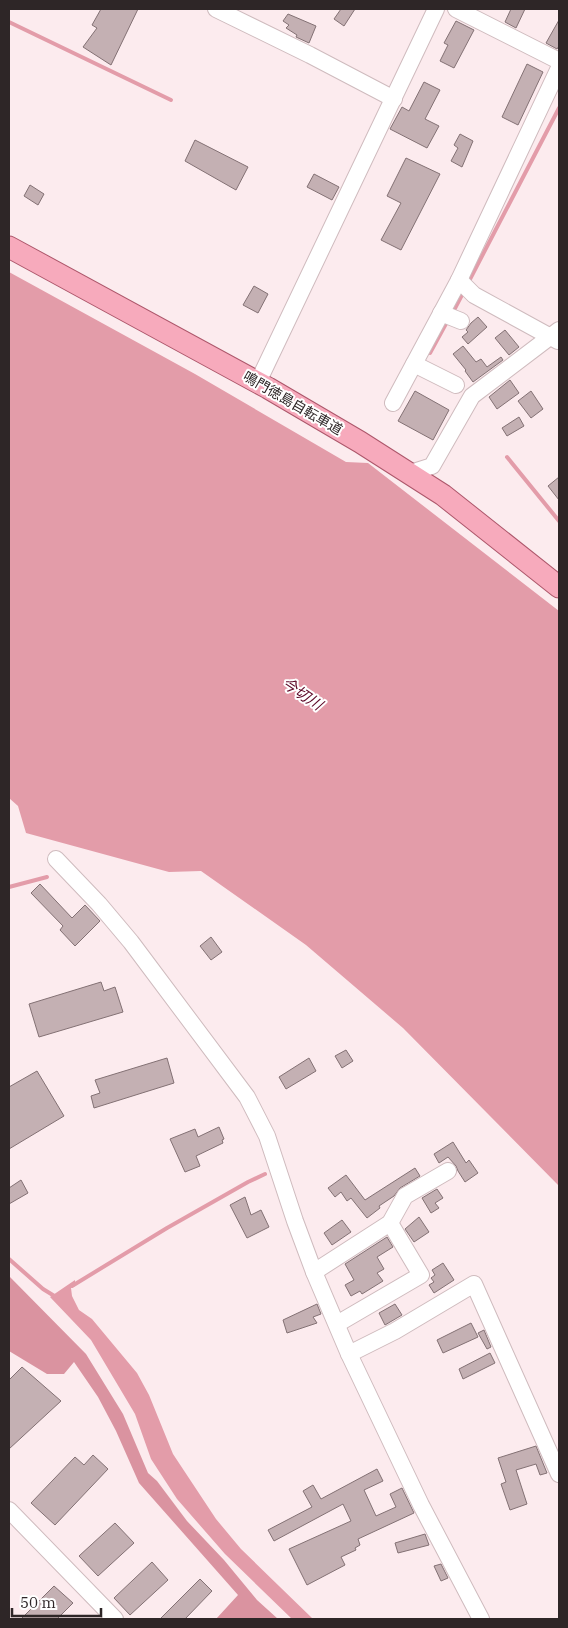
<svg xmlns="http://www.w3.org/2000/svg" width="568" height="1628" viewBox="0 0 568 1628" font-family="'IBM Plex Serif','Noto Sans JP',serif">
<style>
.forest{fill:#da93a0}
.water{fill:#e39ca9}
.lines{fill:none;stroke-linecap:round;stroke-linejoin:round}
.stream{stroke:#e39ca9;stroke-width:4}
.building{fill:#c4b0b3;stroke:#837174}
.minor-casing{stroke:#cfbbbe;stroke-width:18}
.major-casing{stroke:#ad576b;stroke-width:23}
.minor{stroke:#fff;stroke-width:16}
.major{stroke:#f7aabc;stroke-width:21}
.labels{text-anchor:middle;stroke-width:4;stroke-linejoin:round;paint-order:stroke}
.street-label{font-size:14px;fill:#2e2627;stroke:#fff}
.water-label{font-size:15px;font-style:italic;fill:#5b0625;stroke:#fff}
</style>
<rect width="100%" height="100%" fill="#fcebee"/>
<!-- forest -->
<path class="forest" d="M9,1276L86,1354L123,1414L148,1473L157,1481L187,1521L224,1560L257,1600L278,1619H216L238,1595L139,1483L116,1431L98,1397L74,1362L64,1374H47L9,1351Z"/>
<!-- water -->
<g class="water">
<path d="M9,272L195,374L346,462L368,463L559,611V1186L403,1028L306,945L201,871L169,872L26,833L18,806L9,798Z"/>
<path d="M75,1280V1286L71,1288L72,1296L79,1310L92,1319L137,1373L149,1395L173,1454L216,1519L241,1549L313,1619H292L225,1554L177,1499L151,1459L135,1414L91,1340L50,1297Z"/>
</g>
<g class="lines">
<!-- stream -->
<g class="stream">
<path d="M9,22L171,100"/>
<path d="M468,283L559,108"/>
<path d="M452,314L464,291"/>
<path d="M430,353L448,320"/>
<path d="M507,457L559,521"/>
<path d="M9,887L47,877"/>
<path d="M9,1259L43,1289L56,1297"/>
<path d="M72,1286L167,1228L248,1182L265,1174"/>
</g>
</g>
<!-- building -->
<g class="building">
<path d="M101,9H138L111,65L83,47L97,28L92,25Z"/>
<path d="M341,9H355L344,26L334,19Z"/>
<path d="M511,9H525L516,28L505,22Z"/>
<path d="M288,14L316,26L309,43L296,37L297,35L286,28L289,25L283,21Z"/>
<path d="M559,20V46L557,49L546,43Z"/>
<path d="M456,21L474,30L454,68L440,61L448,45L444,43Z"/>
<path d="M527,64L543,72L518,125L502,117Z"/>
<path d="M424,82L440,90L425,119L439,126L427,148L390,129L402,107L409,111Z"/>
<path d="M460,134L473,141L462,167L451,161L458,148L454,145Z"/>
<path d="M195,140L248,167L236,190L185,161Z"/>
<path d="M406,158L440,174L401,250L381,240L401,203L387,196Z"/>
<path d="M314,174L339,187L332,200L307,187Z"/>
<path d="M30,185L44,194L38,205L24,196Z"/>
<path d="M254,286L268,294L258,313L243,305Z"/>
<path d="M478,317L487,327L468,344L462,337L468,332L466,330L471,323Z"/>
<path d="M505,330L519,347L509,355L495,338Z"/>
<path d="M463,346L476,362L481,359L487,367L501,357L503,360L473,382L465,371L466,370L453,354Z"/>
<path d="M510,380L519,393L497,409L489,397Z"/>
<path d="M415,391L449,410L433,440L398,421Z"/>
<path d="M531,391L543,409L531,418L518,401Z"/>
<path d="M519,417L524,426L507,436L502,428Z"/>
<path d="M559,477V500L548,486Z"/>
<path d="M40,884L72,918L85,905L100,921L75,946L60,930L63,926L31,893Z"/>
<path d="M211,937L222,952L211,960L200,946Z"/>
<path d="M101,982L104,991L115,987L123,1012L39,1037L29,1004Z"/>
<path d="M346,1050L353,1061L342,1068L335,1056Z"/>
<path d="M167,1058L174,1083L94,1108L91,1096L100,1093L95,1080Z"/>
<path d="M309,1058L316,1071L286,1089L279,1077Z"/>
<path d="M37,1071L64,1116L9,1149V1087Z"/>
<path d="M219,1127L224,1139L222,1140L223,1143L196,1156L200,1166L185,1172L170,1139L195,1129L198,1137Z"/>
<path d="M453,1142L466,1163L469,1160L478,1173L465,1182L458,1171L456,1166L448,1157L439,1163L434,1154Z"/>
<path d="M415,1168L420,1176L400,1188L394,1196L379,1206L380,1208L367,1218L351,1198L347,1201L341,1192L335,1197L328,1188L346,1175L365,1200Z"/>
<path d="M21,1180L28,1193L9,1204V1188Z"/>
<path d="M437,1189L443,1198L435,1203L439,1208L431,1213L422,1198Z"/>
<path d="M245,1197L251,1215L261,1210L269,1227L247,1238L230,1205Z"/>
<path d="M419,1217L429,1232L414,1242L405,1229Z"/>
<path d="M342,1220L351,1232L332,1245L324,1233Z"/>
<path d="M387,1237L393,1247L377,1257L384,1269L377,1273L383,1281L362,1294L360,1291L351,1296L345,1285L354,1280L345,1264Z"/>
<path d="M443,1263L454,1280L434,1293L429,1285L434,1282L431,1278L435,1275L432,1270Z"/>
<path d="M317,1304L321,1314L313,1317L317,1323L287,1333L283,1320Z"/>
<path d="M395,1304L402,1315L385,1325L379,1313Z"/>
<path d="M471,1323L478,1337L443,1353L437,1340Z"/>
<path d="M484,1330L491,1347L487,1349L478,1333Z"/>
<path d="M490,1353L495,1363L463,1379L459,1369Z"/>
<path d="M22,1367L61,1401L9,1449V1380Z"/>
<path d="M536,1446L547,1473L540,1475L536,1464L516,1470L527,1504L510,1510L501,1484L506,1482L498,1458Z"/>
<path d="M93,1455L108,1469L55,1525L31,1503L75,1457L84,1465Z"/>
<path d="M377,1469L383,1481L364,1490L376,1516L396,1507L390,1494L402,1488L414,1513L358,1539L360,1545L355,1548L356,1550L341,1557L345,1565L307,1585L289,1549L351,1521L343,1504L274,1541L268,1530L312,1507L303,1491L313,1485L321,1499Z"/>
<path d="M115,1523L134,1543L98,1576L79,1556Z"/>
<path d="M425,1534L429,1545L398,1553L395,1543Z"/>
<path d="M152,1562L168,1580L130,1615L114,1598Z"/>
<path d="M441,1564L448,1578L441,1581L434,1566Z"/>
<path d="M200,1579L212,1591L185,1619H160Z"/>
<path d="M54,1586L73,1603L57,1619H21Z"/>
</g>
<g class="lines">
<!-- minor casing -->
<g class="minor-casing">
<g id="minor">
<path d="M216,9L310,55L394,99"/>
<path d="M456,9L559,61"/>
<path d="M459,280L474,295L558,341"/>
<path d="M441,313L461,321"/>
<path d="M414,364L456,385"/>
<path d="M258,382L436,9"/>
<path d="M393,403L459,280L559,68"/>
<path d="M410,473L432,466L472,396L559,330"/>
<path d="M56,859L99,904L131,942L247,1097L267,1136L295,1221L314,1272L349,1354L421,1505L481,1619"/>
<path d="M314,1272L390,1223L405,1196L448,1171"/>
<path d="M337,1324L421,1275L390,1223"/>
<path d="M349,1354L395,1331L474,1284L559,1474"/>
<path d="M9,1510L115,1619"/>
</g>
</g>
<!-- major casing -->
<g class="major-casing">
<path id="major" d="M9,247L268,388L360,442L443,495L559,587"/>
</g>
<!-- minor -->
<use href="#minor" class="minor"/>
<!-- major -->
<use href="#major" class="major"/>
</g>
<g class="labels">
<!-- street labels -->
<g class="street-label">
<text transform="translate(293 403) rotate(30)" y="5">鳴門徳島自転車道</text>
</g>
<!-- water labels -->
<g class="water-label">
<text transform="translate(302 694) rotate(34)" y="5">今切川</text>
</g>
</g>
<!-- border -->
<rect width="568" height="1628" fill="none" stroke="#2e2627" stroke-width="20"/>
<!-- scale -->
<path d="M12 1608v8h89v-8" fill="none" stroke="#2e2627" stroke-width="2.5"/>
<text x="20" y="1608" font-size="15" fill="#2e2627" stroke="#ffffff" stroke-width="4" paint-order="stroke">50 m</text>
</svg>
